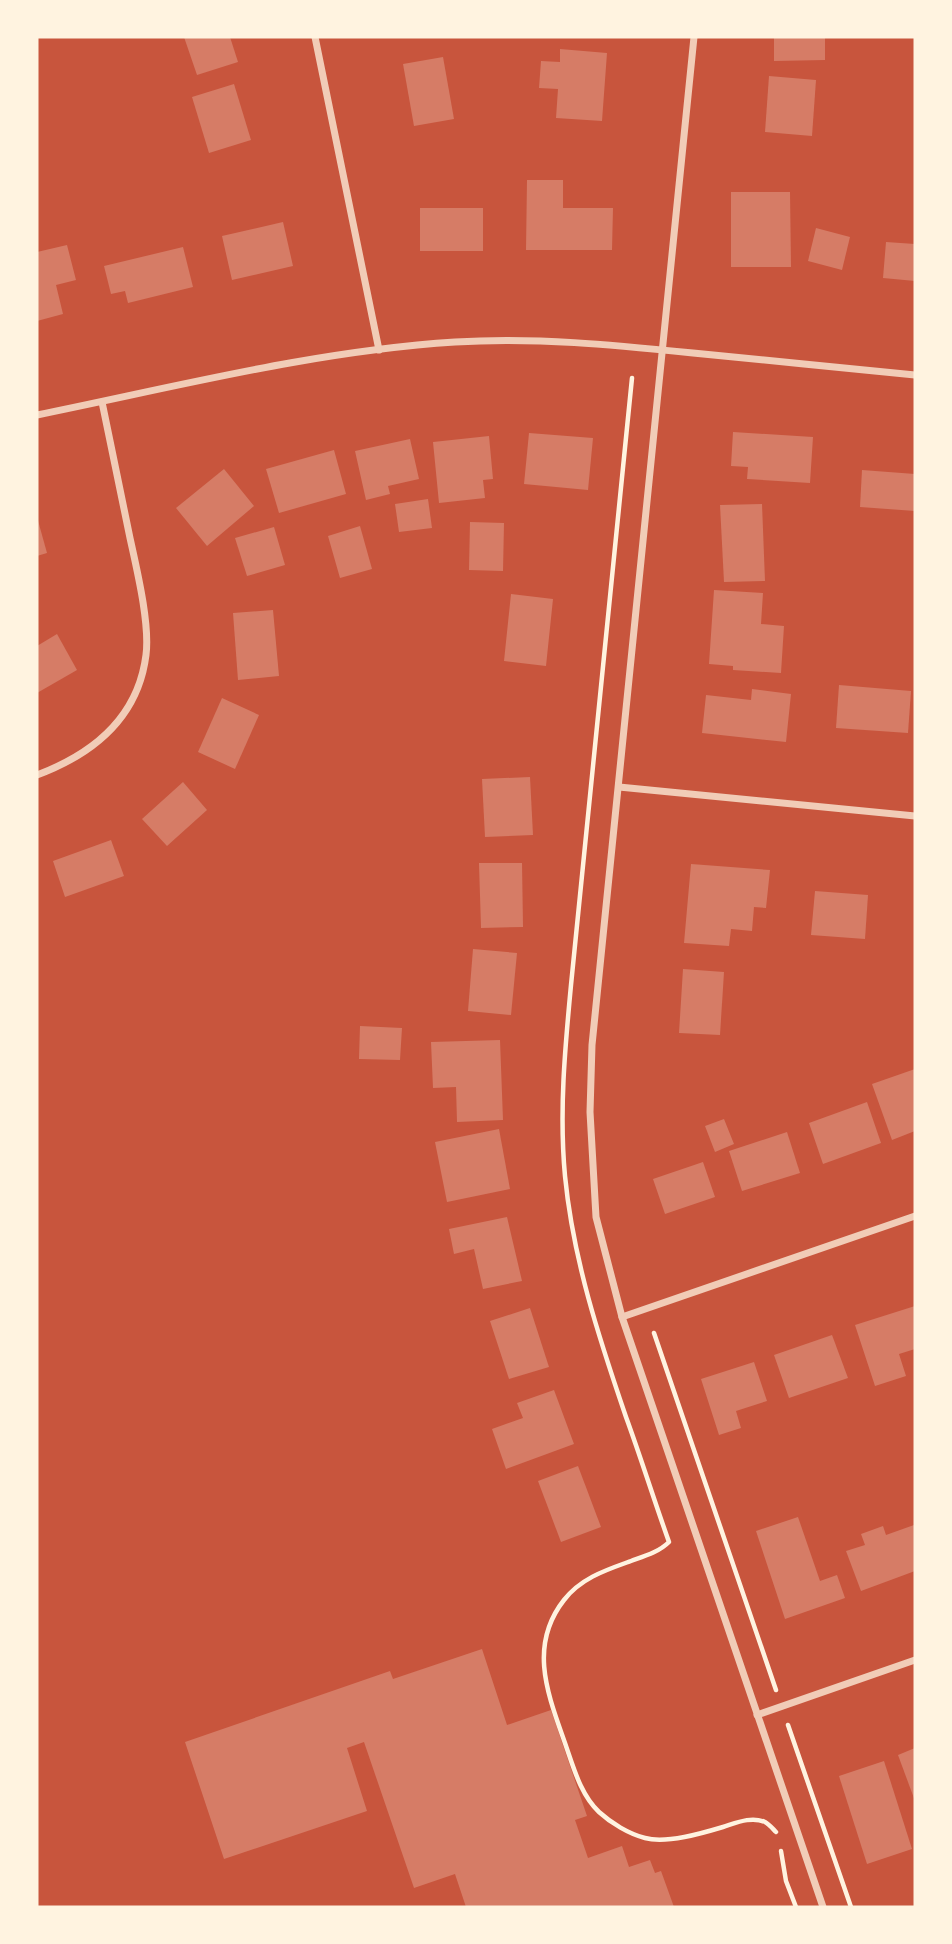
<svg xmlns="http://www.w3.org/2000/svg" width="952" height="1944" viewBox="0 0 952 1944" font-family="'Source Serif 4',serif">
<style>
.building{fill:#d67c66}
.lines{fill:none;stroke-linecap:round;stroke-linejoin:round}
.path{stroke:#fff3e0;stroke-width:4.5}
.minor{stroke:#f1ccb7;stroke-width:7}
</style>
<rect width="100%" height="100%" fill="#c8553d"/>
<!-- building -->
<g class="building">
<path d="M184,37H230L238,62L197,75Z"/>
<path d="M774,37H825V60L774,61Z"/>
<path d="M560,49L607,53L602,121L556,118L558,89L539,88L541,61L560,62Z"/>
<path d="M443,57L454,119L414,126L403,64Z"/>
<path d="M769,76L816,80L812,136L765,132Z"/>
<path d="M234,84L251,140L209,153L192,97Z"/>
<path d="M527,180H563V208H613L612,250H526Z"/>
<path d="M731,192H790L791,267H731Z"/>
<rect x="420" y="208" width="63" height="43"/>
<path d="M283,222L293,266L232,280L222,236Z"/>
<path d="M816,228L850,237L842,270L808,261Z"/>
<path d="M886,242L915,244V281L883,278Z"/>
<path d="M67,245L76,280L56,285L63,314L37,321V252Z"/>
<path d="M183,247L193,287L128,303L125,291L111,294L104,266Z"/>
<path d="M733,432L813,437L810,483L747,479L748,467L731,466Z"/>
<path d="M529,433L593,438L588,490L524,484Z"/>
<path d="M489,436L493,479L483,480L485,498L439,503L433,442Z"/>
<path d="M410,439L419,479L388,486L390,494L366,500L355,451Z"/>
<path d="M334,450L346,494L279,513L266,469Z"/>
<path d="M224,469L254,506L207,546L176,508Z"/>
<path d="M862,470L915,474V511L860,507Z"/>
<path d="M428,499L432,528L399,532L395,504Z"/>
<path d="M762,504L765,581L724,582L720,505Z"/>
<path d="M37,517L47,553L37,556Z"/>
<path d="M470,522L504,523L503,571L469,570Z"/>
<path d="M360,526L372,569L340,578L328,536Z"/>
<path d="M274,527L285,565L247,576L235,538Z"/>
<path d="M714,590L763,593L761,624L784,626L781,673L733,670V666L709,664Z"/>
<path d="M511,594L553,599L546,666L504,661Z"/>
<path d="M273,610L279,676L238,680L233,613Z"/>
<path d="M57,634L77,670L37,693V646Z"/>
<path d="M839,685L911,691L908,733L836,728Z"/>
<path d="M752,689L791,694L786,742L702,733L706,695L751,700Z"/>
<path d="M222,698L259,715L235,769L198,752Z"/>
<path d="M530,777L533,835L485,837L482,779Z"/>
<path d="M183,782L207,810L167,846L142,819Z"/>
<path d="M111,840L124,876L65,897L53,861Z"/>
<path d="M479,863H522L523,927L481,928Z"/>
<path d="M691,864L770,870L766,908L754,907L752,931L731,929L729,946L684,943Z"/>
<path d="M815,891L868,895L865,939L811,935Z"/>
<path d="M473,949L517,953L511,1015L468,1011Z"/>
<path d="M683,969L724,972L720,1035L679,1033Z"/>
<path d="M360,1026L402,1028L400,1060L359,1059Z"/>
<path d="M500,1040L503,1120L457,1122L456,1087L433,1088L431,1042Z"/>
<path d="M915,1069V1131L892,1140L872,1084Z"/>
<path d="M867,1102L881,1143L823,1164L809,1123Z"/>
<path d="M724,1119L734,1144L715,1152L705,1126Z"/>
<path d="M499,1129L510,1189L447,1202L435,1142Z"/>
<path d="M787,1132L800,1173L742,1191L729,1151Z"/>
<path d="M703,1162L715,1197L665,1214L653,1179Z"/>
<path d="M507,1217L522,1281L483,1289L474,1249L454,1254L449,1229Z"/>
<path d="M915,1306V1349L899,1354L906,1376L875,1386L855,1325Z"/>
<path d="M530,1308L549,1367L509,1379L490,1321Z"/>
<path d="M832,1335L848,1378L789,1398L774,1355Z"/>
<path d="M754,1362L767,1401L736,1411L741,1428L719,1435L701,1379Z"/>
<path d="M554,1390L574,1444L506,1469L492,1429L523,1418L517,1403Z"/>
<path d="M578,1466L601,1527L561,1542L538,1481Z"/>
<path d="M798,1517L820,1581L837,1575L845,1598L785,1619L756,1531Z"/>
<path d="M914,1525L915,1571L861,1591L846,1551L865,1545L861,1534L883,1526L886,1535Z"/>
<path d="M482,1649L507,1725L551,1710L587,1816L575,1820L588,1858L622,1846L629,1867L650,1860L655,1873L661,1871L674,1907H466L455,1874L414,1888L364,1742L347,1748L367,1811L224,1859L185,1742L390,1671L393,1679Z"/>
<path d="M915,1748V1801L898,1755Z"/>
<path d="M884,1761L912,1849L867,1864L839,1776Z"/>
</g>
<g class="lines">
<!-- path -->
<g class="path">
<path d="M632,378L571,985C565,1048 559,1112 565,1176C573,1259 599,1338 626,1417C641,1458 654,1500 669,1542C659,1552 645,1556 631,1561C606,1570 581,1578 564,1600C527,1647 549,1697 566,1746C574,1769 581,1795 599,1812C611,1823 629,1834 645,1838C666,1844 703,1833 723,1827C736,1823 751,1816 765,1822C769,1824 773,1829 776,1832"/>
<path d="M654,1333L776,1690"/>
<path d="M788,1725L851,1907"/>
<path d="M781,1851L786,1881L796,1907"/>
</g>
<!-- minor -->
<g class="minor">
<path d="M315,37L379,350"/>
<path d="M694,37L592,1045L590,1112L596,1217L622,1317L823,1907"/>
<path d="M37,415C175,387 314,351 455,342C535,337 614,345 693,353C767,360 841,368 915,375"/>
<path d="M37,775C93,754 138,718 146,655C150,624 137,570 130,538C121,493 111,447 102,402"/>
<path d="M619,787L915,816"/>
<path d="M622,1317L915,1216"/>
<path d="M757,1715L915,1660"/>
</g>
</g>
<!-- border -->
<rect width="952" height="1944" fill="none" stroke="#fff3e0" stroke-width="77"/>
</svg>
